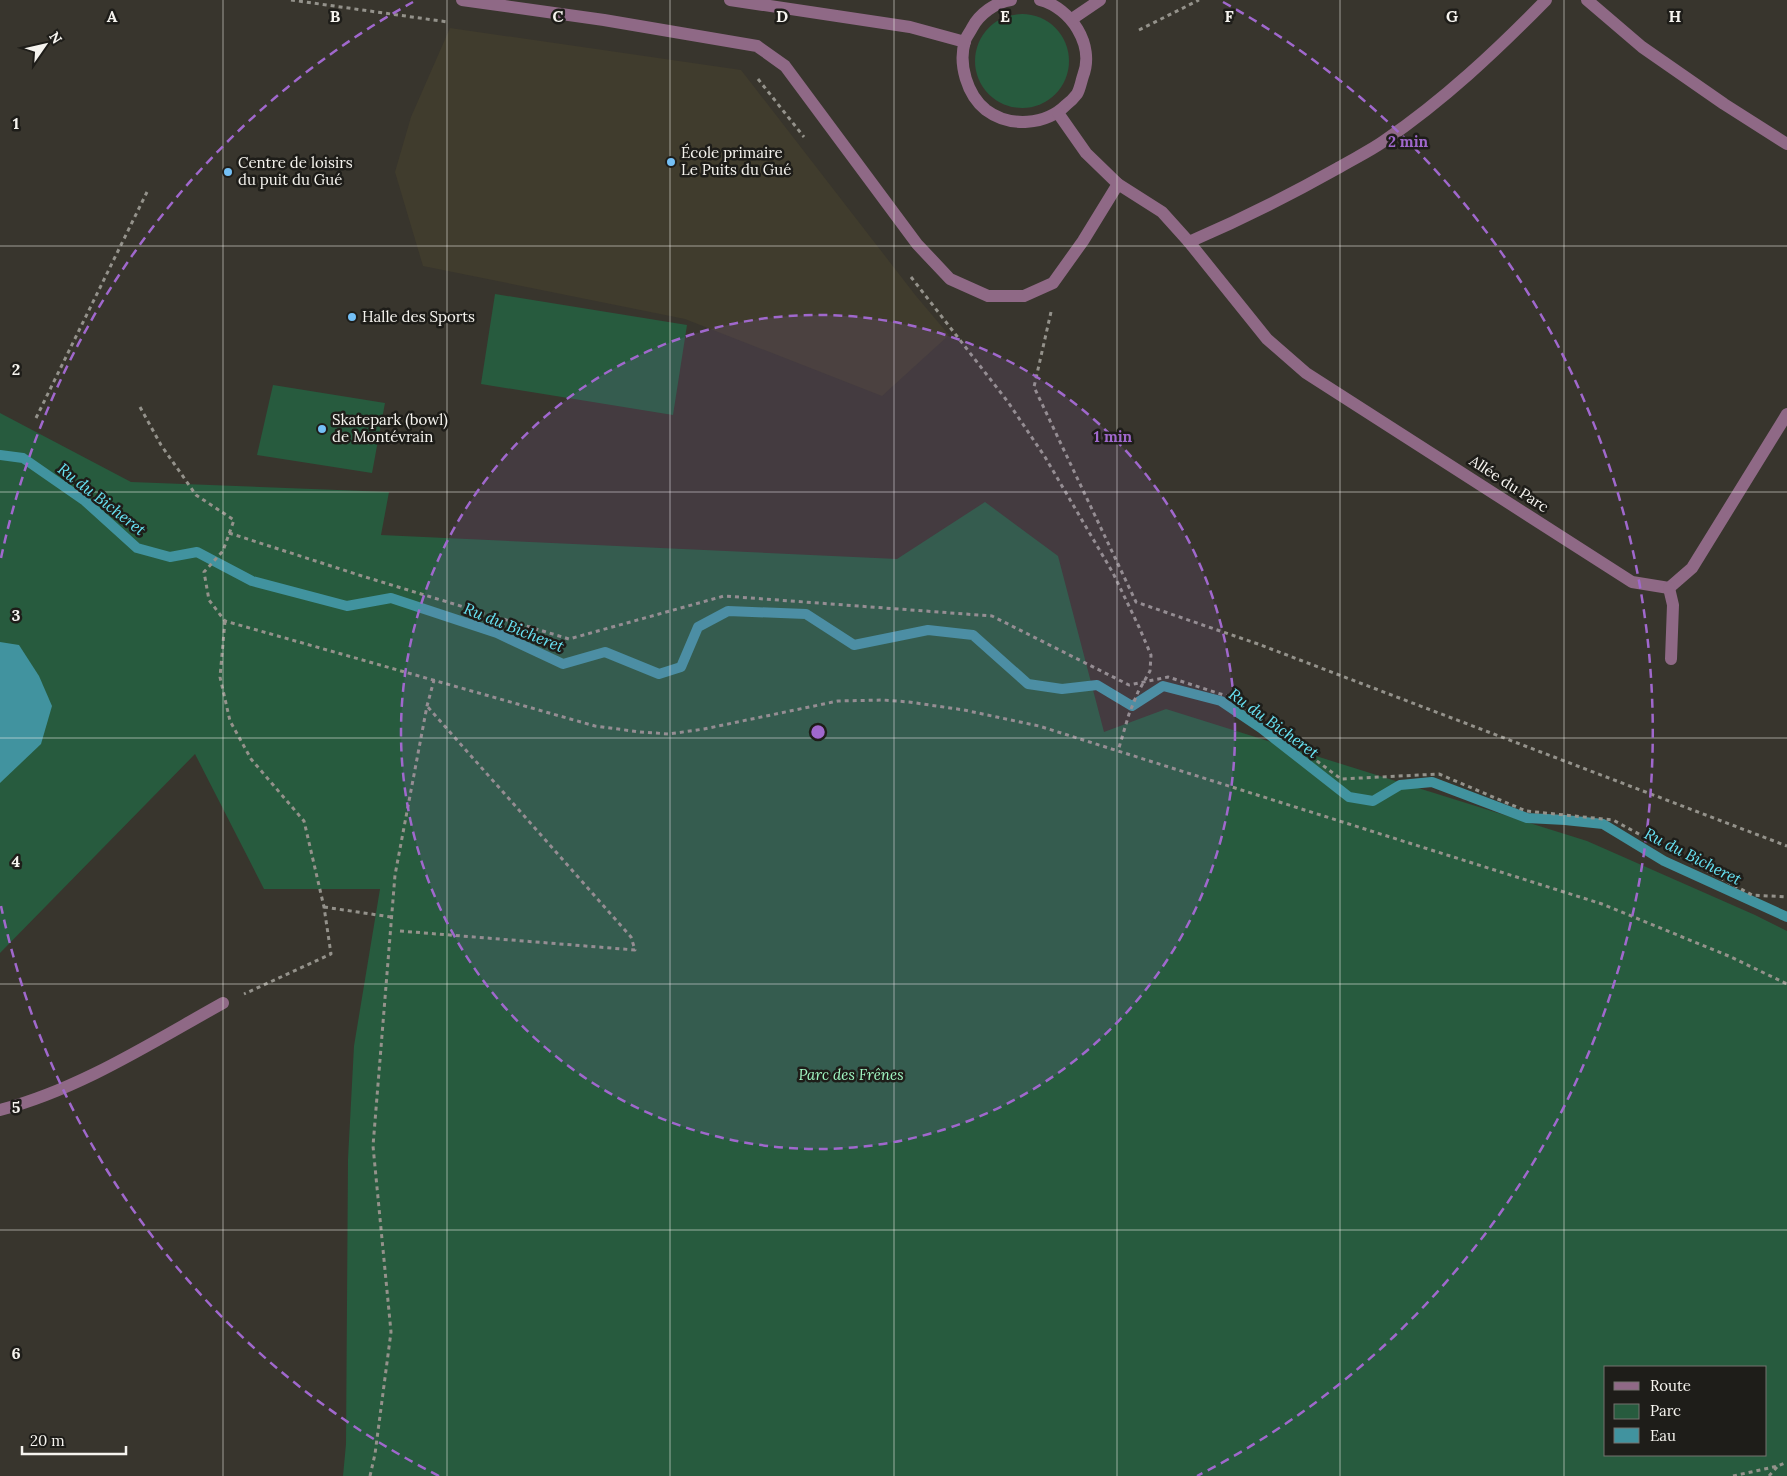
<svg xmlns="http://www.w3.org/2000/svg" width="1787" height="1476" viewBox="0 0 1787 1476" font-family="Lora,serif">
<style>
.built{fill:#403c2d}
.green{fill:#275b3e;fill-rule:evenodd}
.water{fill:#41939f}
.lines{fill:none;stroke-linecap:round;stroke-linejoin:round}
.stream{stroke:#41939f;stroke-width:10}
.path{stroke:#94928b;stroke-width:3;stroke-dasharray:4 4;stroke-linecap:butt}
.lane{stroke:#8f6986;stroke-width:12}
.street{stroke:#8f6986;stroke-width:12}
.grid{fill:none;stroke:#f6f4ef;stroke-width:1;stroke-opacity:0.55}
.ring{fill:none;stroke:#a068cd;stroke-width:2.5;stroke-dasharray:9 6}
.poi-dot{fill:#74c0f6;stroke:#1e1d19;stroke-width:2}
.labels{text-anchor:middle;stroke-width:5;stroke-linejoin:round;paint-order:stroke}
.poi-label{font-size:15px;fill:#f6f4ef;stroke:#1e1d19;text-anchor:start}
.street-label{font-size:15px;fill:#f6f4ef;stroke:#1e1d19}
.park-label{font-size:15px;font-style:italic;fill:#a1f8c3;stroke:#1e1d19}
.water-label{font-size:16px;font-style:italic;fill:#68e3f4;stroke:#1e1d19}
.grid-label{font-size:16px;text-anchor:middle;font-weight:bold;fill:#f6f4ef;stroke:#1e1d19;stroke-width:5;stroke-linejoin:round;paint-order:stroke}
.centre{fill:#a068cd;stroke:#1e1d19;stroke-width:2.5}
.ring-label{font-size:15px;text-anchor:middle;font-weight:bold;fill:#a068cd;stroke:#1e1d19;stroke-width:5;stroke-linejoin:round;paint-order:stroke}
</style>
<rect width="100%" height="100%" fill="#38352d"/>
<!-- built -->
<path class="built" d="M450,28L741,70L916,296L949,335L882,396L685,319L423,266L395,172L411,117Z"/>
<!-- green -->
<g class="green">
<circle cx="1022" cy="61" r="47"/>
<path d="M495,294L687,325L673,415L481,384Z"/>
<path d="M273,385L385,403L372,473L257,455Z"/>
<path d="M0,413L131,482L389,492L381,535L897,559L985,502L1058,556L1104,732L1166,709L1587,841L1755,915L1787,931V1476H343L346,1444L348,1159L354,1046L380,889H264L195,754L0,953ZM1606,1367H1766V1455H1606Z"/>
</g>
<!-- water -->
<path class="water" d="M0,642L19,645L39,676L52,706L41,744L0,783Z"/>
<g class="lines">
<!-- stream -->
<path class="stream" d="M0,455L23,458L85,501L137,548L170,557L197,552L252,581L347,606L391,598L497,633L563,664L605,652L659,674L681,667L698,627L728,611L806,614L854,645L928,630L973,635L1028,684L1062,689L1097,685L1132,706L1163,686L1221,701L1261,728L1349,797L1373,801L1400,785L1432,782L1527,818L1565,820L1603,824L1664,861L1787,917"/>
<!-- path -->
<g class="path">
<path d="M291,0L448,22"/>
<path d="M1139,30L1199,0"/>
<path d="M758,79L804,137"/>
<path d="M911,277L1008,402L1045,457L1113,573L1139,627L1151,655L1150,671L1138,692L1129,714L1118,751"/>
<path d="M1051,312L1034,387L1136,602L1258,644L1787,846"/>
<path d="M140,407L161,445L196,495L234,520L223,551L204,572L209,600L225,621L595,726L640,732L669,734L704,729L838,701L883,700L909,702L964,710L1039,726L1602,904L1731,957L1787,984"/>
<path d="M36,418L147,192"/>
<path d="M229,533L362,576L569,639L724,596L992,616L1129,685L1168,677L1233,698L1341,779L1439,774L1526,811L1613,820L1752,895L1787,897"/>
<path d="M225,621L220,677L230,721L251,759L304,821L324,907L331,954L244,994"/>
<path d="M324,907L391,917"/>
<path d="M400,931L635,950L631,937L427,706"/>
<path d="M370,1476L375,1454L391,1332L373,1146L395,875L427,706L434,680"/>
<path d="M1733,1476L1778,1466L1787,1462"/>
<path d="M1769,1476L1777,1467"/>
</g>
<!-- lane -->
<path class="lane" d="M462,0L604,20L757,46L785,66L917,244L950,279L988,296H1024L1053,283L1083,241L1118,184"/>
<!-- street -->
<g class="street">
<path d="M730,0L910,27L965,42"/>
<path d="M1011,0C996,2 979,14 972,28C970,32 966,37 965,41C958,64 967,95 986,110C1010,128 1046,125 1066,105C1070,102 1074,98 1077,94C1080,89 1081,82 1083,76C1095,45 1071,8 1040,0"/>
<path d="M1587,0L1642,47L1724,104L1787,144"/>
<path d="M1072,19L1100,0"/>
<path d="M1058,113L1086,153L1118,184L1162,212L1189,242L1267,339L1306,373L1632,582L1669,588L1692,568L1787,414"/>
<path d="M1189,242C1240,220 1290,195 1338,168C1353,159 1370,151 1384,141C1444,100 1496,51 1546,0"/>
<path d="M1669,588L1673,605L1671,659"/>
<path d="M0,1110C80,1089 151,1043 223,1003"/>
</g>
</g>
<!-- grid -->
<path class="grid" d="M223,0V1476M447,0V1476M670,0V1476M894,0V1476M1117,0V1476M1340,0V1476M1564,0V1476M0,246H1787M0,492H1787M0,738H1787M0,984H1787M0,1230H1787"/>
<!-- distance rings -->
<circle cx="818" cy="732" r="417" fill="#a068cd" fill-opacity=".12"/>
<g class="ring">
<circle cx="818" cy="732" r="417"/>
<path d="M439 1476A835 835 0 0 1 1 906M1 558A835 835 0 0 1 413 2M1223 2A835 835 0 0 1 1197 1476"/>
</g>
<!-- markers -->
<g class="poi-dot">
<circle cx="671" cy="162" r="5"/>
<circle cx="228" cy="172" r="5"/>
<circle cx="352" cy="317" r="5"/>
<circle cx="322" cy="429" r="5"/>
</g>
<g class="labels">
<!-- poi labels -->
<g class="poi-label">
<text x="681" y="158">École primaire<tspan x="681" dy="17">Le Puits du Gué</tspan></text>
<text x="238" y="168">Centre de loisirs<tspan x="238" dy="17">du puit du Gué</tspan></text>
<text x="362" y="322">Halle des Sports</text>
<text x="332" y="425">Skatepark (bowl)<tspan x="332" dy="17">de Montévrain</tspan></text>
</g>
<!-- street labels -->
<g class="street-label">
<text transform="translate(1509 484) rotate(33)" y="5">Allée du Parc</text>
</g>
<!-- park labels -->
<g class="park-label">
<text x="851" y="1080">Parc des Frênes</text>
</g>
<!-- water labels -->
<g class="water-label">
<text transform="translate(102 499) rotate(38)" y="6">Ru du Bicheret</text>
<text transform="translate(514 627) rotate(22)" y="6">Ru du Bicheret</text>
<text transform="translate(1274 723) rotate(36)" y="6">Ru du Bicheret</text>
<text transform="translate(1693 856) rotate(27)" y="6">Ru du Bicheret</text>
</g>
</g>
<g class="grid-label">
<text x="112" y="22">A</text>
<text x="335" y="22">B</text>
<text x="558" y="22">C</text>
<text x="782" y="22">D</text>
<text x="1005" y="22">E</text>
<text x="1229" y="22">F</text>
<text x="1452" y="22">G</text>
<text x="1675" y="22">H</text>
<text x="16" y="129">1</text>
<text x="16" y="375">2</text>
<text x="16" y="621">3</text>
<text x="16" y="867">4</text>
<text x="16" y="1113">5</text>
<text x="16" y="1359">6</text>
</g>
<circle cx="818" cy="732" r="8" class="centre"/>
<g class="ring-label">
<text x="1408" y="147">2 min</text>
<text x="1113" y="442">1 min</text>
</g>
<!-- legend -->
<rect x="1604" y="1366" width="162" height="90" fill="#1e1d19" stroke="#74736f"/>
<rect x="1614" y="1382" width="25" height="8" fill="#8f6986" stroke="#74736f"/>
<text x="1650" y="1391" font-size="15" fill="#f6f4ef">Route</text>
<rect x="1614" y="1404" width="25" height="15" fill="#275b3e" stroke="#74736f"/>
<text x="1650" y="1416" font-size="15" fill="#f6f4ef">Parc</text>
<rect x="1614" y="1428" width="25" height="15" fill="#41939f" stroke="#74736f"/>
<text x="1650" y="1441" font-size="15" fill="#f6f4ef">Eau</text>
<!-- north arrow -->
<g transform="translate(45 45) rotate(56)" stroke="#1e1d19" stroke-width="4" paint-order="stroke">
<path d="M0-4L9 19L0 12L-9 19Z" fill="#f6f4ef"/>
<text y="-8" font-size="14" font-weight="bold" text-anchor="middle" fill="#f6f4ef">N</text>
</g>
<!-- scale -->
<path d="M22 1446v8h104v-8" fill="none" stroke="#f6f4ef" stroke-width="2.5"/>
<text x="30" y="1446" font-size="15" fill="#f6f4ef" stroke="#1e1d19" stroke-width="4" paint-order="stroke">20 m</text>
</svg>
